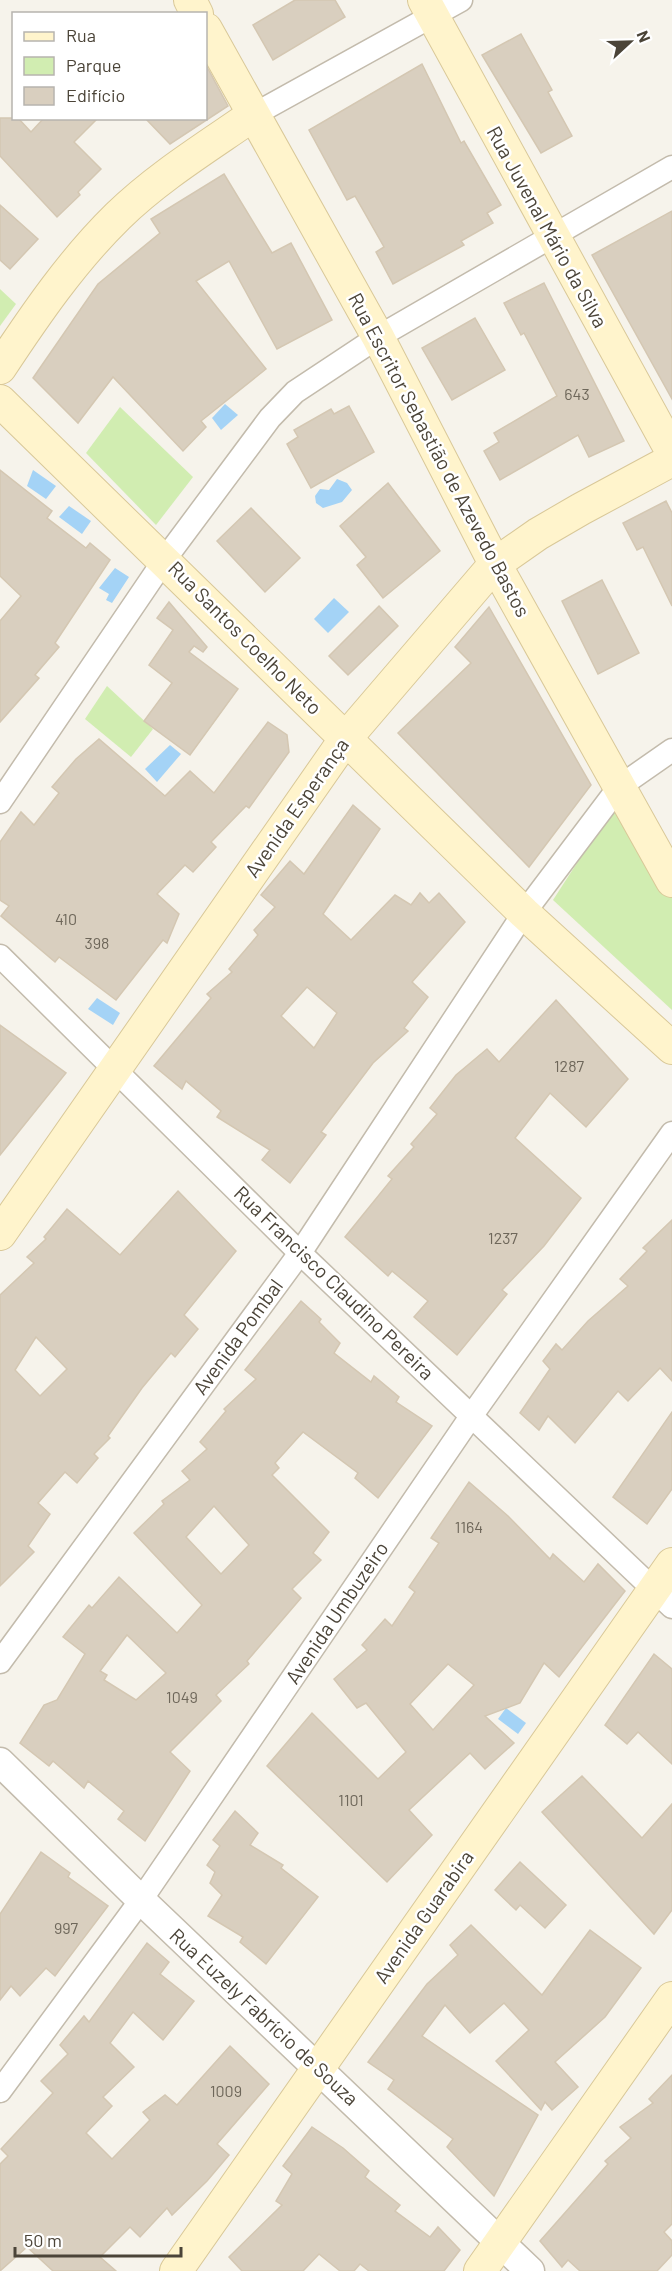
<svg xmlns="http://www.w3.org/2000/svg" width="672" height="2271" viewBox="0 0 672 2271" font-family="Barlow,sans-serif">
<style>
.green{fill:#d1edb1}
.water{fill:#a4d3f6}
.building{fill:#d9cfbf;stroke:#d4c7b2;stroke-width:1.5;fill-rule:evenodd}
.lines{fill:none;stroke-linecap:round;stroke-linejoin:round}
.minor-casing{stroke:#c3bbac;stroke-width:25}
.tertiary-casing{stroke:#c3bbac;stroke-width:31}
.secondary-casing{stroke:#d9c898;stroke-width:34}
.minor{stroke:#fff;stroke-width:22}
.tertiary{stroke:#fff;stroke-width:28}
.secondary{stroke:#fff4cc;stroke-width:32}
.labels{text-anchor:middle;stroke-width:5;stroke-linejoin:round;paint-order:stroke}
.number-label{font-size:16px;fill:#6e675a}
.street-label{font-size:20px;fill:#4b4438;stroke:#fff}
</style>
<rect width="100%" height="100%" fill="#f6f3eb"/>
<!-- green -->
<g class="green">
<path d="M0,289L16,304L0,326Z"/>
<path d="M120,407L193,477L156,525L86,453Z"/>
<path d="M107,686L153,729L131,757L85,719Z"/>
<path d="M625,789L672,883V1010L553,900Z"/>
</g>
<!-- water -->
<g class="water">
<path d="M225,404L238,415L221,430L212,418Z"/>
<path d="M33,470L56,486L46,499L27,486Z"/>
<path d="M337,479L347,483L352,490L342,502L323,508L316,503L315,496L320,489L329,490Z"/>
<path d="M69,506L91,521L82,534L59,517Z"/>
<path d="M115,568L129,577L112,603L106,600L109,594L99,588Z"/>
<path d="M334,598L349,612L328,633L314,619Z"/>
<path d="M170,745L181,754L157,782L145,769Z"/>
<path d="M97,998L120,1013L113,1025L88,1009Z"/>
<path d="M506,1708L526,1723L518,1734L498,1719Z"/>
</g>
<!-- building -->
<g class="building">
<path d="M295,0H335L345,17L273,60L253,25Z"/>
<path d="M521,34L552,90L548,92L572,136L541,153L482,55Z"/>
<path d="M422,64L461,143L464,141L501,205L487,213L493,223L461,241L464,245L393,284L376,252L384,247L355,196L347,200L309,130Z"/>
<path d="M206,65L228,106L170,144L145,118H206Z"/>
<path d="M0,118H18L31,132L44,118H98L74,142L101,169L78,192L80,195L57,217L0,156Z"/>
<path d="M224,174L272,253L291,243L332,320L277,349L229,261L196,281L266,369L201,421L206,427L183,451L113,377L78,423L33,378L98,284L160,233L151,219Z"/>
<path d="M0,205L38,239L10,269L0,260Z"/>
<path d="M672,211V399L592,255Z"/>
<path d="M544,283L624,441L589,457L578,435L500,480L484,451L499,442L494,433L557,396L524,333L521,335L504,303Z"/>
<path d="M475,318L505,370L452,400L422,348Z"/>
<path d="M349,406L374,452L311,488L287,444L298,437L294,430L331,409L334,414Z"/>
<path d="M0,470L52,511L47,518L86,548L90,543L110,560L55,643L59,647L35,675L39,678L0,722V621L21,596L0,576Z"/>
<path d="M388,483L440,551L383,598L357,565L366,557L340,526Z"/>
<path d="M666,501L672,513V606L643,547L637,550L623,523Z"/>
<path d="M251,508L300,558L265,592L217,541Z"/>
<path d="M602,580L639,653L598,674L562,601Z"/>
<path d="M169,602L207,647L203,652L194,646L189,652L238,689L190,755L144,721L172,683L149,665L173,630L157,618Z"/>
<path d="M379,606L398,626L348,675L329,656Z"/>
<path d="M489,607L591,785L529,867L398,733L471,663L455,647Z"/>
<path d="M268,722L287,735L289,752L249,808L246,806L211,842L216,847L193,872L185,865L157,894L179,914L167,943L163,940L116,1000L59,957L55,962L1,916L9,906L0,900V842L21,812L34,825L59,793L52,787L76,759L99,739L165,796L190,771L214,793Z"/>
<path d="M353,805L380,829L323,914L351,940L395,895L411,905L420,893L429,903L439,893L465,922L412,982L428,997L404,1028L408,1031L373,1063L321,1132L326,1135L290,1183L262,1160L270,1150L217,1117L221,1111L186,1081L182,1089L154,1066L211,998L207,994L232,972L229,969L258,935L254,930L275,907L261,895L290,861L304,874ZM307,987L337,1013L314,1048L281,1016Z"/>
<path d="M556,1000L628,1079L586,1127L550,1093L515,1138L581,1198L544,1246L502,1290L507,1294L457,1355L414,1317L428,1301L392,1271L388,1276L345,1237L392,1179L388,1176L414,1147L411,1144L437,1114L430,1108L456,1075L487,1049L499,1062Z"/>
<path d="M0,1025L66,1073L0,1155Z"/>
<path d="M178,1191L236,1251L184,1315L198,1329L175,1357L171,1353L142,1388L108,1436L110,1438L94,1454L98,1458L77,1483L65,1472L38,1503L50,1514L28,1546L34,1552L0,1586V1295L34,1263L27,1257L46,1239L44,1237L67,1209L120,1255ZM36,1337L67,1369L40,1396L15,1370Z"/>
<path d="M672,1220V1381L660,1368L628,1401L618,1391L575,1443L548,1416L539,1430L520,1413L550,1369L543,1361L556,1344L562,1350L588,1321L628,1286L620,1279L647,1251L643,1248Z"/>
<path d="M301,1301L321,1319L319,1322L340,1343L334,1353L371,1382L374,1376L399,1397L396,1402L432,1426L378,1498L355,1478L358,1473L303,1432L275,1463L279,1468L272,1475L329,1532L313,1553L321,1560L292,1589L301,1598L247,1661L249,1664L216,1695L221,1701L170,1752L190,1771L145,1841L118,1819L124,1811L88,1781L84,1788L53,1761L49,1766L20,1743L44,1705L57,1700L85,1654L63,1637L89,1605L92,1608L119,1577L177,1633L202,1605L134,1533L164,1504L162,1501L190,1480L182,1471L207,1449L200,1442L226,1411L224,1409L256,1379L245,1370ZM214,1506L249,1545L221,1574L186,1537ZM127,1635L166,1673L136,1700L104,1680L107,1675L100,1671Z"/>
<path d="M672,1412V1489L647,1524L613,1497Z"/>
<path d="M469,1482L508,1516L550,1559L553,1554L584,1582L598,1564L625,1591L559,1677L544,1663L520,1703L485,1716L514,1743L485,1769L470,1753L409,1810L432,1835L387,1882L267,1766L312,1713L378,1779L406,1752L366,1703L357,1708L334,1679L367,1650L362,1645L385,1619L392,1626L415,1592L409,1587L439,1543L431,1538ZM448,1664L474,1685L433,1730L410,1704Z"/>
<path d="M654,1654L672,1669V1764L638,1732L627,1744L605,1725Z"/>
<path d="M582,1776L642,1838L672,1804V1910L654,1934L542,1812Z"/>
<path d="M235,1811L258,1833L250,1845L283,1865L281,1868L318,1897L266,1964L240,1942L243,1937L208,1916L222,1895L210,1883L215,1872L207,1865L220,1846L213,1840Z"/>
<path d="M41,1852L70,1873L68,1877L108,1906L55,1976L46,1968L20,1996L11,1986L0,2000V1914Z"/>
<path d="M520,1862L566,1905L545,1928L520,1905L516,1910L495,1890Z"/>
<path d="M471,1925L542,1995L590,1930L641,1968L605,2017L555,2062L578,2087L552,2110L545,2102L541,2110L496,2061L529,2030L504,2003L470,2033L445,2005L422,2036L538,2115L494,2196L447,2147L453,2139L388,2089L394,2080L368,2062L427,1984L458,1955L450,1945Z"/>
<path d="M147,1943L169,1962L160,1974L194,2001L163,2040L133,2012L110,2043L134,2067L103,2097L112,2106L86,2133L112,2159L150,2120L143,2112L165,2095L177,2105L230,2046L269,2084L217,2144L229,2155L207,2181L172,2215L167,2208L140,2237L130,2227L100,2257L116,2271H53L27,2247L0,2271V2164L8,2156L1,2149L53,2093L41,2081L68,2054L60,2045L84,2016L89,2022Z"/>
<path d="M672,2075V2224L664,2232L672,2241V2255L657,2271H580L568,2260L562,2267L540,2241L608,2164L605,2161L631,2138L620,2127L653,2103L649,2099Z"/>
<path d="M312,2127L343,2148L369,2171L365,2177L400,2205L395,2211L430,2237L438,2227L460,2250L444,2271H369L360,2264L354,2271H340L319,2254L303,2271H242L229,2257L282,2205L276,2201L292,2174L283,2166Z"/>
</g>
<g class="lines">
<!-- minor casing -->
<g class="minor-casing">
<g id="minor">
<path d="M253,115L461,0"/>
<path d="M0,802L165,559L270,418L295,392L378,337L672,167"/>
<path d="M0,956L300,1253L672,1607"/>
<path d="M0,1662L300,1253L524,913L619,787L672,750"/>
<path d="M0,2091L141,1900L472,1415L672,1133"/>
</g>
</g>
<!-- tertiary casing -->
<g class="tertiary-casing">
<path id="tertiary" d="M0,1762L141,1900L530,2271"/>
</g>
<!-- secondary casing -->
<g class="secondary-casing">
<g id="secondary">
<path d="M190,0L197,14"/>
<path d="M424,0L672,452"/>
<path d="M206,29L378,337L495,564L672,881"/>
<path d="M0,368C35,315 72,261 118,216C158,177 207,147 253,115"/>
<path d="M0,401L524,913L672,1048"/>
<path d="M0,1234L346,738L495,564L538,534L581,509L672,460"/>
<path d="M176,2271L672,1564"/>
<path d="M480,2271L672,1998"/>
</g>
</g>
<!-- minor -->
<use href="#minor" class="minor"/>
<!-- tertiary -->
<use href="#tertiary" class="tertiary"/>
<!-- secondary -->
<use href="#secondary" class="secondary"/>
</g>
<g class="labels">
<!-- number labels -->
<g class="number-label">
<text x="577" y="400">643</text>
<text x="66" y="925">410</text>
<text x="97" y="949">398</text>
<text x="569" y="1072">1287</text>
<text x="503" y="1244">1237</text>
<text x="469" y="1533">1164</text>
<text x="182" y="1703">1049</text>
<text x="351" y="1806">1101</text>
<text x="66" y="1934">997</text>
<text x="226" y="2097">1009</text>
</g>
<!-- street labels -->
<g class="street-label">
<text transform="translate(547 227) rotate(61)" y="7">Rua Juvenal Mário da Silva</text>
<text transform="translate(439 455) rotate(62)" y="7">Rua Escritor Sebastião de Azevedo Bastos</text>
<text transform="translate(245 638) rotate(45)" y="7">Rua Santos Coelho Neto</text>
<text transform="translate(297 808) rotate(-55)" y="7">Avenida Esperança</text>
<text transform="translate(334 1283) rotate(44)" y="7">Rua Francisco Claudino Pereira</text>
<text transform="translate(238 1337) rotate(-54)" y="7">Avenida Pombal</text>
<text transform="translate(337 1613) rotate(-56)" y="7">Avenida Umbuzeiro</text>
<text transform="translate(424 1917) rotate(-55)" y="7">Avenida Guarabira</text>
<text transform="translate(264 2017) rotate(43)" y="7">Rua Euzely Fabrício de Souza</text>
</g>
</g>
<!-- legend -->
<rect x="12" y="12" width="195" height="108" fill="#ffffff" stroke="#b7b4af" stroke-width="1.5"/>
<rect x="24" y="32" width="30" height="9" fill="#fff4cc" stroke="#b7b4af" stroke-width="1.5"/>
<text x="66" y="42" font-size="18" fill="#4b4438">Rua</text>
<rect x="24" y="57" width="30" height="18" fill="#d1edb1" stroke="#b7b4af" stroke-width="1.5"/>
<text x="66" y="72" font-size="18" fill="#4b4438">Parque</text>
<rect x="24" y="87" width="30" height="18" fill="#d9cfbf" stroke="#b7b4af" stroke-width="1.5"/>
<text x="66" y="102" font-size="18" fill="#4b4438">Edifício</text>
<!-- north arrow -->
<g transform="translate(630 42) rotate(68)" stroke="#ffffff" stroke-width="4.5" paint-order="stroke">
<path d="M0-4.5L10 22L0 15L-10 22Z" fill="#4b4438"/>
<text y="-9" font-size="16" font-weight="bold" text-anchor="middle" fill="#4b4438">N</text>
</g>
<!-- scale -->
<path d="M15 2247v9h166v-9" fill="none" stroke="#4b4438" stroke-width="3"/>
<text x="24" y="2247" font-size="18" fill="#4b4438" stroke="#ffffff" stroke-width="4.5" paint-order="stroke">50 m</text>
</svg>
